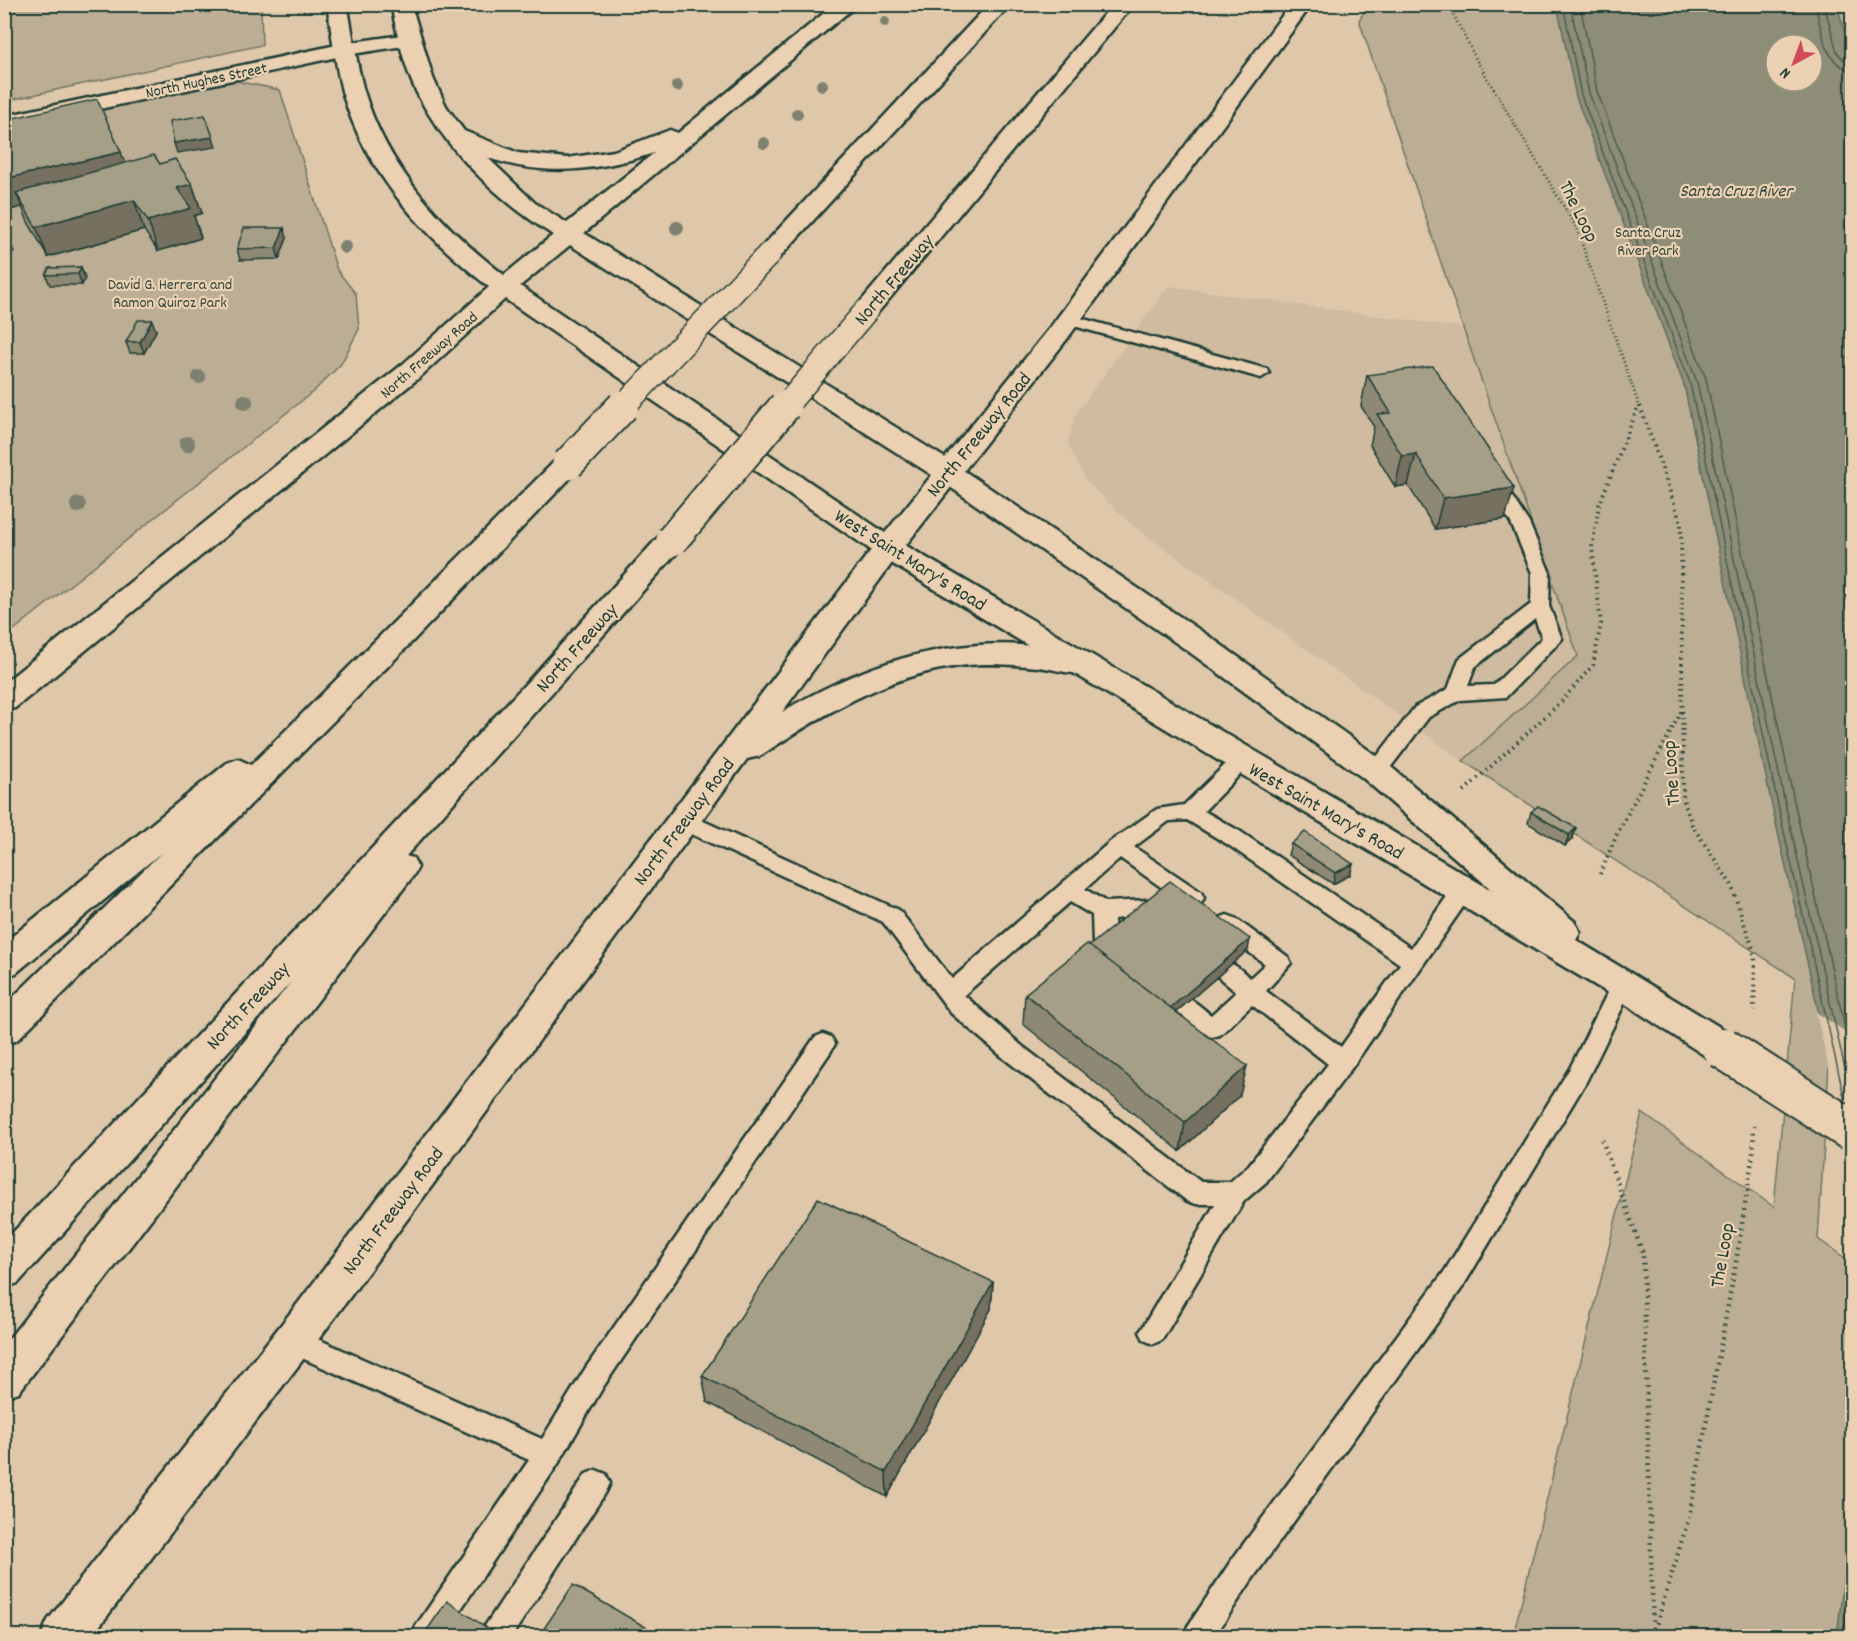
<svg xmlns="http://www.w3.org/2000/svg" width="1857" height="1641" viewBox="0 0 1857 1641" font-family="Dekko,sans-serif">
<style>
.built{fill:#cebba0}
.green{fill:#bcae94;stroke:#6e7664;stroke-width:1.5;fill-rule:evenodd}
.water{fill:#8d8d78;stroke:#616d5d;stroke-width:1.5;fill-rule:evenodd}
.pier{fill:#dfc7aa}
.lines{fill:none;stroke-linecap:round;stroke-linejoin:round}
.shore{stroke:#4b5d4f;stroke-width:1.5}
.service-casing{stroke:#1f3d34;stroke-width:5}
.minor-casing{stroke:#1f3d34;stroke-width:5}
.secondary-casing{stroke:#1f3d34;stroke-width:5}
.primary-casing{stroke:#1f3d34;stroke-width:5}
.motorway-casing{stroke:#1f3d34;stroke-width:5}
.path-far2{stroke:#1f3d34;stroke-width:3;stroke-dasharray:1 3;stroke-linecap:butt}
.path-far1{stroke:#1f3d34;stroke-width:4;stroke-dasharray:1.5 4.5;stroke-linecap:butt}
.path{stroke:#1f3d34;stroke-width:4.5;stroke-dasharray:1.5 5;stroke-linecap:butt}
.service{fill:#ebd0b2;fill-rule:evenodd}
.minor{fill:#ebd0b2;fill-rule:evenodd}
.secondary{fill:#ebd0b2;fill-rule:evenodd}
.primary{fill:#ebd0b2;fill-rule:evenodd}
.motorway{fill:#ebd0b2;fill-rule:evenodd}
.secondary-bridge-casing{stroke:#1f3d34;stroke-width:44;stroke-linecap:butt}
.motorway-bridge-far1-casing{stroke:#1f3d34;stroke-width:26;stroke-linecap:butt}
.motorway-bridge-casing{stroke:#1f3d34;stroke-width:35;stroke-linecap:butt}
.secondary-bridge{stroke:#ebd0b2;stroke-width:40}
.motorway-bridge-far1{stroke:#ebd0b2;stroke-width:23}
.motorway-bridge{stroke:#ebd0b2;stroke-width:31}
.tree{fill:#7e816f}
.wall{fill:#8e8975;stroke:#1f3d34;stroke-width:1.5}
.shaded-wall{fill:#746f5f;stroke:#1f3d34;stroke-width:1.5}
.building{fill:#a59f88;stroke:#1f3d34;stroke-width:1.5}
.labels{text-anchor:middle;stroke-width:4.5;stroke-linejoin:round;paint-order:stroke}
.far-street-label{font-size:16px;fill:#1f3d34;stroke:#ebd0b2}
.far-park-label{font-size:16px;fill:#2f483e;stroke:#ebd0b2}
.far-water-label{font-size:18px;font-style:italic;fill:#30493e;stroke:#ebd0b2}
.street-label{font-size:20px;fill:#1f3d34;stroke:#ebd0b2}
</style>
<rect width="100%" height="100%" fill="#dfc7aa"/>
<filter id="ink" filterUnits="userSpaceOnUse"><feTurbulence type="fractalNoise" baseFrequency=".0167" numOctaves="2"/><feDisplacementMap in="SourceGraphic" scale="12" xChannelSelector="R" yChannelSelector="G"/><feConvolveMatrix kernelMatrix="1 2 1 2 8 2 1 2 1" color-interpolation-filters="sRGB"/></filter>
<g filter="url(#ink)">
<!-- built -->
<path class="built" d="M1168,286L1463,328L1579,656L1463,761L1132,525L1086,481L1068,444L1076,414Z"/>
<!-- green -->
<g class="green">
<path d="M1369,4L1852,5V1016L1833,1003L1818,1239L1852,1263V1636H1513L1642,1113L1774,1207L1795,978L1463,761L1578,656L1463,328L1359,20ZM1776,45H1812V81H1776Z"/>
<path d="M4,5H261L262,45L5,101Z"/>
<path d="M232,80L280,90L337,270L356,294L359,329L341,364L314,391L5,637V131Z"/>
</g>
<!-- water -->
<g class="water">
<path d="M1557,5H1837L1852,56V1160L1772,806L1684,385L1576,97ZM1776,45H1812V81H1776Z"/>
<path d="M1852,1506V1636H1837Z"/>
</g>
<!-- pier -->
<path class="pier" d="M1816,1012L1852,1036V1163L1850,1161Z"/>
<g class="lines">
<!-- shore -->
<g class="shore">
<path d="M1563,4L1581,95L1690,383L1778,805L1845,1101"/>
<path d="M1570,4L1589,93L1697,382L1785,803L1852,1100"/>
<path d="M1580,4L1597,91L1706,379L1794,801L1852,1059"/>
<path d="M1815,4C1822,28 1823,65 1852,70"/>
<path d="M1824,4L1837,52L1843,59L1852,61"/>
<path d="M1843,1636L1852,1556"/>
</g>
<!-- service casing -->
<g class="service-casing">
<g id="service">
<path d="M1069,315L1267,369L1269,373L1261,378L1063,323L1061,320L1063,317Z"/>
<path d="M1494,476L1500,478L1529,523L1550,573L1549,606L1562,639L1506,697L1460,700L1429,717L1383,777L1376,779L1369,777L1366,772L1369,767L1415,707L1448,689L1459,659L1531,604L1532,573L1511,523L1485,482L1488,478ZM1535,619L1542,638L1494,685L1468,686L1475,667Z"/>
<path d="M1242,753L1249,755L1252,760L1249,765L1204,811L1241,832L1411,948L1455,885L1463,883L1471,885L1474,891L1351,1069L1266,1182L1244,1201L1162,1340L1153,1344L1144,1340L1140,1332L1215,1204H1196L1187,1201L1006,1060L951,1013L883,922L676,827L672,821L676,815L683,813L690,815L899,910L952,979L1111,841L1157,809L1184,805L1235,755ZM1187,820L1227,844L1400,964L1341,1047L1266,991L1291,963L1288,957L1235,918L1227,915L1219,918L1216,924L1219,930L1265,964L1250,978C1239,969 1231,958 1216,963L1213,969L1216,975L1236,992L1211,1015C1199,1006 1189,993 1174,998L1171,1005L1174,1012L1204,1035L1212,1037L1220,1035L1252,1005L1328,1064L1248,1166L1230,1182H1201L1022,1046L964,995L1070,902L1092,915L1093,943L1096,949L1104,952L1112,949L1115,943L1114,919L1156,914L1159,908L1156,902L1148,900L1106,902L1085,889L1120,858L1185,904L1193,906L1201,904L1204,898L1201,892L1134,847L1169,821Z"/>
<path d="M1623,975L1631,978L1634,984L1586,1082L1462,1288L1251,1581L1215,1636H1184L1188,1626L1231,1561L1444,1272L1570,1068L1615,978Z"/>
<path d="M823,1034L831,1037L835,1044L831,1051L603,1387L558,1464L443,1636H412L416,1626L529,1460L284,1350L280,1341L284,1332L293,1329L302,1332L542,1439L585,1369L815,1037Z"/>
<path d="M596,1470L606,1474L610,1483L606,1492L512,1636H481L485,1626L586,1474Z"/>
</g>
</g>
<!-- minor casing -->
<g class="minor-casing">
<path id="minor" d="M409,34L416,36L419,40L416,44L346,55L4,130V116L346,43Z"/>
</g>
<!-- secondary casing -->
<g class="secondary-casing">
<path id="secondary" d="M947,463L957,466L1210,637L1385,762L1575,922L1580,932L1576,940L1736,1037L1741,1048L1736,1059L1723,1063L1710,1059L1610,994L1292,805L878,555L874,548L878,541L888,539L898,541L1493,891L1363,778L1188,651L937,478L933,472L937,466Z"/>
</g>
<!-- primary casing -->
<g class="primary-casing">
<path id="primary" d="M327,4H347C353,33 356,63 364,91C387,168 441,226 504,275L553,235C497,199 444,149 415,89C403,62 397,33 391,4H411L433,78L446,106L464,131L518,153L567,158L614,151L670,130L678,133L835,4H858L584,233L945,458L1049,329L1291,4H1312L1067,339L898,555L782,712C877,655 983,626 1092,657L1096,664L1092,671C1074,677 1056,669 1038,667C1020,665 1001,664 983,664C899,667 828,711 760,756L747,759L327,1328L92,1636H41L48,1620L299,1302L871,550L505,299L421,376L15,708L4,711V683L403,364L489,287C424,236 365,173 342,91C335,63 332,33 327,4ZM654,153L567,223L535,203L488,158C545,177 597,171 654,153ZM570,245L932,475L885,533L520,286Z"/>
</g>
<!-- motorway casing -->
<g class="motorway-casing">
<g id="motorway">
<path d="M989,4H1011L778,259L769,261L760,259L757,254L760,249Z"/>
<path d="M1113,4H1134L875,316L866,319L857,316L853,311L857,306Z"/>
<path d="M568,456L578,458L582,464L578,470L403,651L17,1040L4,1045V1006L162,852L16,973L4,977V943L227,763L238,759L251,765L558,458Z"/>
<path d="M672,531L682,533L686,540L682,547L406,856L413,858L418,867L413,876L19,1392L4,1397V1345L291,982L18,1283L4,1288V1242L530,679L662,533Z"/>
</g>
</g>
<!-- path-far2 -->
<path class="path-far2" d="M1448,4L1477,61L1576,227L1640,408"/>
<!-- path-far1 -->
<g class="path-far1">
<path d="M1640,406L1681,523L1683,799L1692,825L1731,884L1750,941"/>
<path d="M1464,791L1560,703L1593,665L1601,624L1592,547L1599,505L1638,407"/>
<path d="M1600,874L1617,834L1682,710"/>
</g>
<!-- path -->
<g class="path">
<path d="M1750,940L1755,956L1754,1011"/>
<path d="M1602,1140L1643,1254L1653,1630"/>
<path d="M1653,1636L1689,1517L1736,1262L1753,1153L1754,1126"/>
</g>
<!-- service -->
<use href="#service" class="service"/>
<!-- minor -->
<use href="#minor" class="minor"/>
<!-- secondary -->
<use href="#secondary" class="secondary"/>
<!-- primary -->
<use href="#primary" class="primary"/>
<!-- motorway -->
<use href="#motorway" class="motorway"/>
<!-- secondary-bridge casing -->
<g class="secondary-bridge-casing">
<path id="secondary-bridge" d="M1723,1048L1852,1131"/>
</g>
<!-- motorway-bridge-far1 casing -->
<g class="motorway-bridge-far1-casing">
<g id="motorway-bridge-far1">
<path d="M622,408L769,254"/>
<path d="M784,408L866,311"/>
</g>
</g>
<!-- motorway-bridge casing -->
<g class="motorway-bridge-casing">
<g id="motorway-bridge">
<path d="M568,464L623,406"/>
<path d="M672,540L785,406"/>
</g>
</g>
<!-- secondary-bridge -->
<use href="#secondary-bridge" class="secondary-bridge"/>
<!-- motorway-bridge-far1 -->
<use href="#motorway-bridge-far1" class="motorway-bridge-far1"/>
<!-- motorway-bridge -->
<use href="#motorway-bridge" class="motorway-bridge"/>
</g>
<!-- trees -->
<g class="tree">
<circle cx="885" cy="22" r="5"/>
<circle cx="822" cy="85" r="6"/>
<circle cx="677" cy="86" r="6"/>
<circle cx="797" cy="114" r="6"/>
<circle cx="764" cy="143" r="6"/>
<circle cx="677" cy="228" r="7"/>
<circle cx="345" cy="247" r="7"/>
<circle cx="199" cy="377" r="7"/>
<circle cx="245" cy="402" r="8"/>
<circle cx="187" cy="444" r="8"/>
<circle cx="78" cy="505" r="8"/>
</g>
<!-- wall -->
<g class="wall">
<path d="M4,120L125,163L160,164L192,184L202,213L194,216L201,238L158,251L144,230L48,257L28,222L22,207L4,211Z"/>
<path d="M287,238L279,259L240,260L237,249Z"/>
<path d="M81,267L85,278L82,285H50L46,275Z"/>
<path d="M156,331L144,353H130L126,342Z"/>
<path d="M1367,375L1505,519L1435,529L1408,485L1395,487L1370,445L1374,427L1361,406Z"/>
<path d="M1531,812L1576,828L1572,839L1565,846L1528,823Z"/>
<path d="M1291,844L1353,864L1350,875L1333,884L1288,855Z"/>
<path d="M1089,946L1248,950L1176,1012L1240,1095L1180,1151L1023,1024L1025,994Z"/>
<path d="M993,1282L991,1309L887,1497L707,1402L702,1376Z"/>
</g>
<!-- shaded-wall -->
<g class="shaded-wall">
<path d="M213,137L216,147L177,153L174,143Z"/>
<path d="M121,152L131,182L16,193L22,207L4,211V179Z"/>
<path d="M192,184L202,213L194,216L201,238L158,251L148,221L177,188Z"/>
<path d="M134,200L144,230L48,257L36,227Z"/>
<path d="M284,228L287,238L279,259L276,248Z"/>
<path d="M10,242L14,252L4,255V243Z"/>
<path d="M81,267L85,278L82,285L78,274Z"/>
<path d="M152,320L156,331L144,353L140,342Z"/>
<path d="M1416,454L1408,485L1395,487L1402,456Z"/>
<path d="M1514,488L1505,519L1435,529L1443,498Z"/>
<path d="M1576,828L1572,839L1565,846L1569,835Z"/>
<path d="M1353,864L1350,875L1333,884L1335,873Z"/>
<path d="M1250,939L1248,950L1161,1025L1163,1014Z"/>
<path d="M1247,1066L1240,1095L1180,1151L1185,1122Z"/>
<path d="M993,1282L991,1309L887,1497L886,1472Z"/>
</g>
<!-- building -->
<g class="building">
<path d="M97,99L121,152L4,179V120Z"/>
<path d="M205,115L213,137L174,143L170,121Z"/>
<path d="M154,155L160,164L175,159L192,184L177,188L191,208L148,221L134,200L36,227L16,193Z"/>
<path d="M244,228H284L276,248L237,249Z"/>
<path d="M4,229L10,242L4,243Z"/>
<path d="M81,267L78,274L46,275L49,268Z"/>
<path d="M138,320H152L140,342H126Z"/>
<path d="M1433,366L1514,488L1443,498L1416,454L1402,456L1377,414L1391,413L1367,375Z"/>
<path d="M1538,806L1576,828L1569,835L1531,812Z"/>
<path d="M1305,832L1353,864L1335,873L1291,844Z"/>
<path d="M1170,881L1250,939L1170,1008L1089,946Z"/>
<path d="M1087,944L1247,1066L1185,1122L1025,994Z"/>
<path d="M818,1198L993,1282L886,1472L702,1376Z"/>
<path d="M573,1585L661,1636H539Z"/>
<path d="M447,1601L499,1636H423Z"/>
</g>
</g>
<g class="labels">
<!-- far-street labels -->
<g class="far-street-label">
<text transform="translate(206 79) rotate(-12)" y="6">North Hughes Street</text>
<text transform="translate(428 354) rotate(-41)" y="6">North Freeway Road</text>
</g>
<!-- far-park labels -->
<g class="far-park-label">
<text x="1648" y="237">Santa Cruz<tspan x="1648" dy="18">River Park</tspan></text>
<text x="170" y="289">David G. Herrera and<tspan x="170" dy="18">Ramon Quiroz Park</tspan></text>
</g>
<!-- far-water labels -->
<g class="far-water-label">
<text x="1736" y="196">Santa Cruz River</text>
</g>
<!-- street labels -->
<g class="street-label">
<text transform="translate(1580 211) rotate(64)" y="7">The Loop</text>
<text transform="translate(893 279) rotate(-50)" y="7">North Freeway</text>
<text transform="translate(978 434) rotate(-51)" y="7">North Freeway Road</text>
<text transform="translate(911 559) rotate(32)" y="7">West Saint Mary's Road</text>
<text transform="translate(576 647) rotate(-48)" y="7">North Freeway</text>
<text transform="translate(1670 773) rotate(-94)" y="7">The Loop</text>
<text transform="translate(1327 810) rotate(30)" y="7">West Saint Mary's Road</text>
<text transform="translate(683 821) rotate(-53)" y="7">North Freeway Road</text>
<text transform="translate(247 1005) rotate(-47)" y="7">North Freeway</text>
<text transform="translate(392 1210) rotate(-53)" y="7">North Freeway Road</text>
<text transform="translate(1721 1255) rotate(-80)" y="7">The Loop</text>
</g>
</g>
<!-- margin -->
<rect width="1857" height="1641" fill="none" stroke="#ebd0b2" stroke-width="24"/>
<rect x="12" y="12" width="1833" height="1617" fill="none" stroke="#1f3d34" stroke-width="2" filter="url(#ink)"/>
<!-- north arrow -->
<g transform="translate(1794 63) rotate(221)"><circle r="28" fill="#ebd0b2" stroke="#999580" stroke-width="1.5"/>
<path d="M0-4.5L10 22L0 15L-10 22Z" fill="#d1495b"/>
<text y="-9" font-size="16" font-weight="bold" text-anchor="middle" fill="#1f3d34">N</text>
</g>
</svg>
